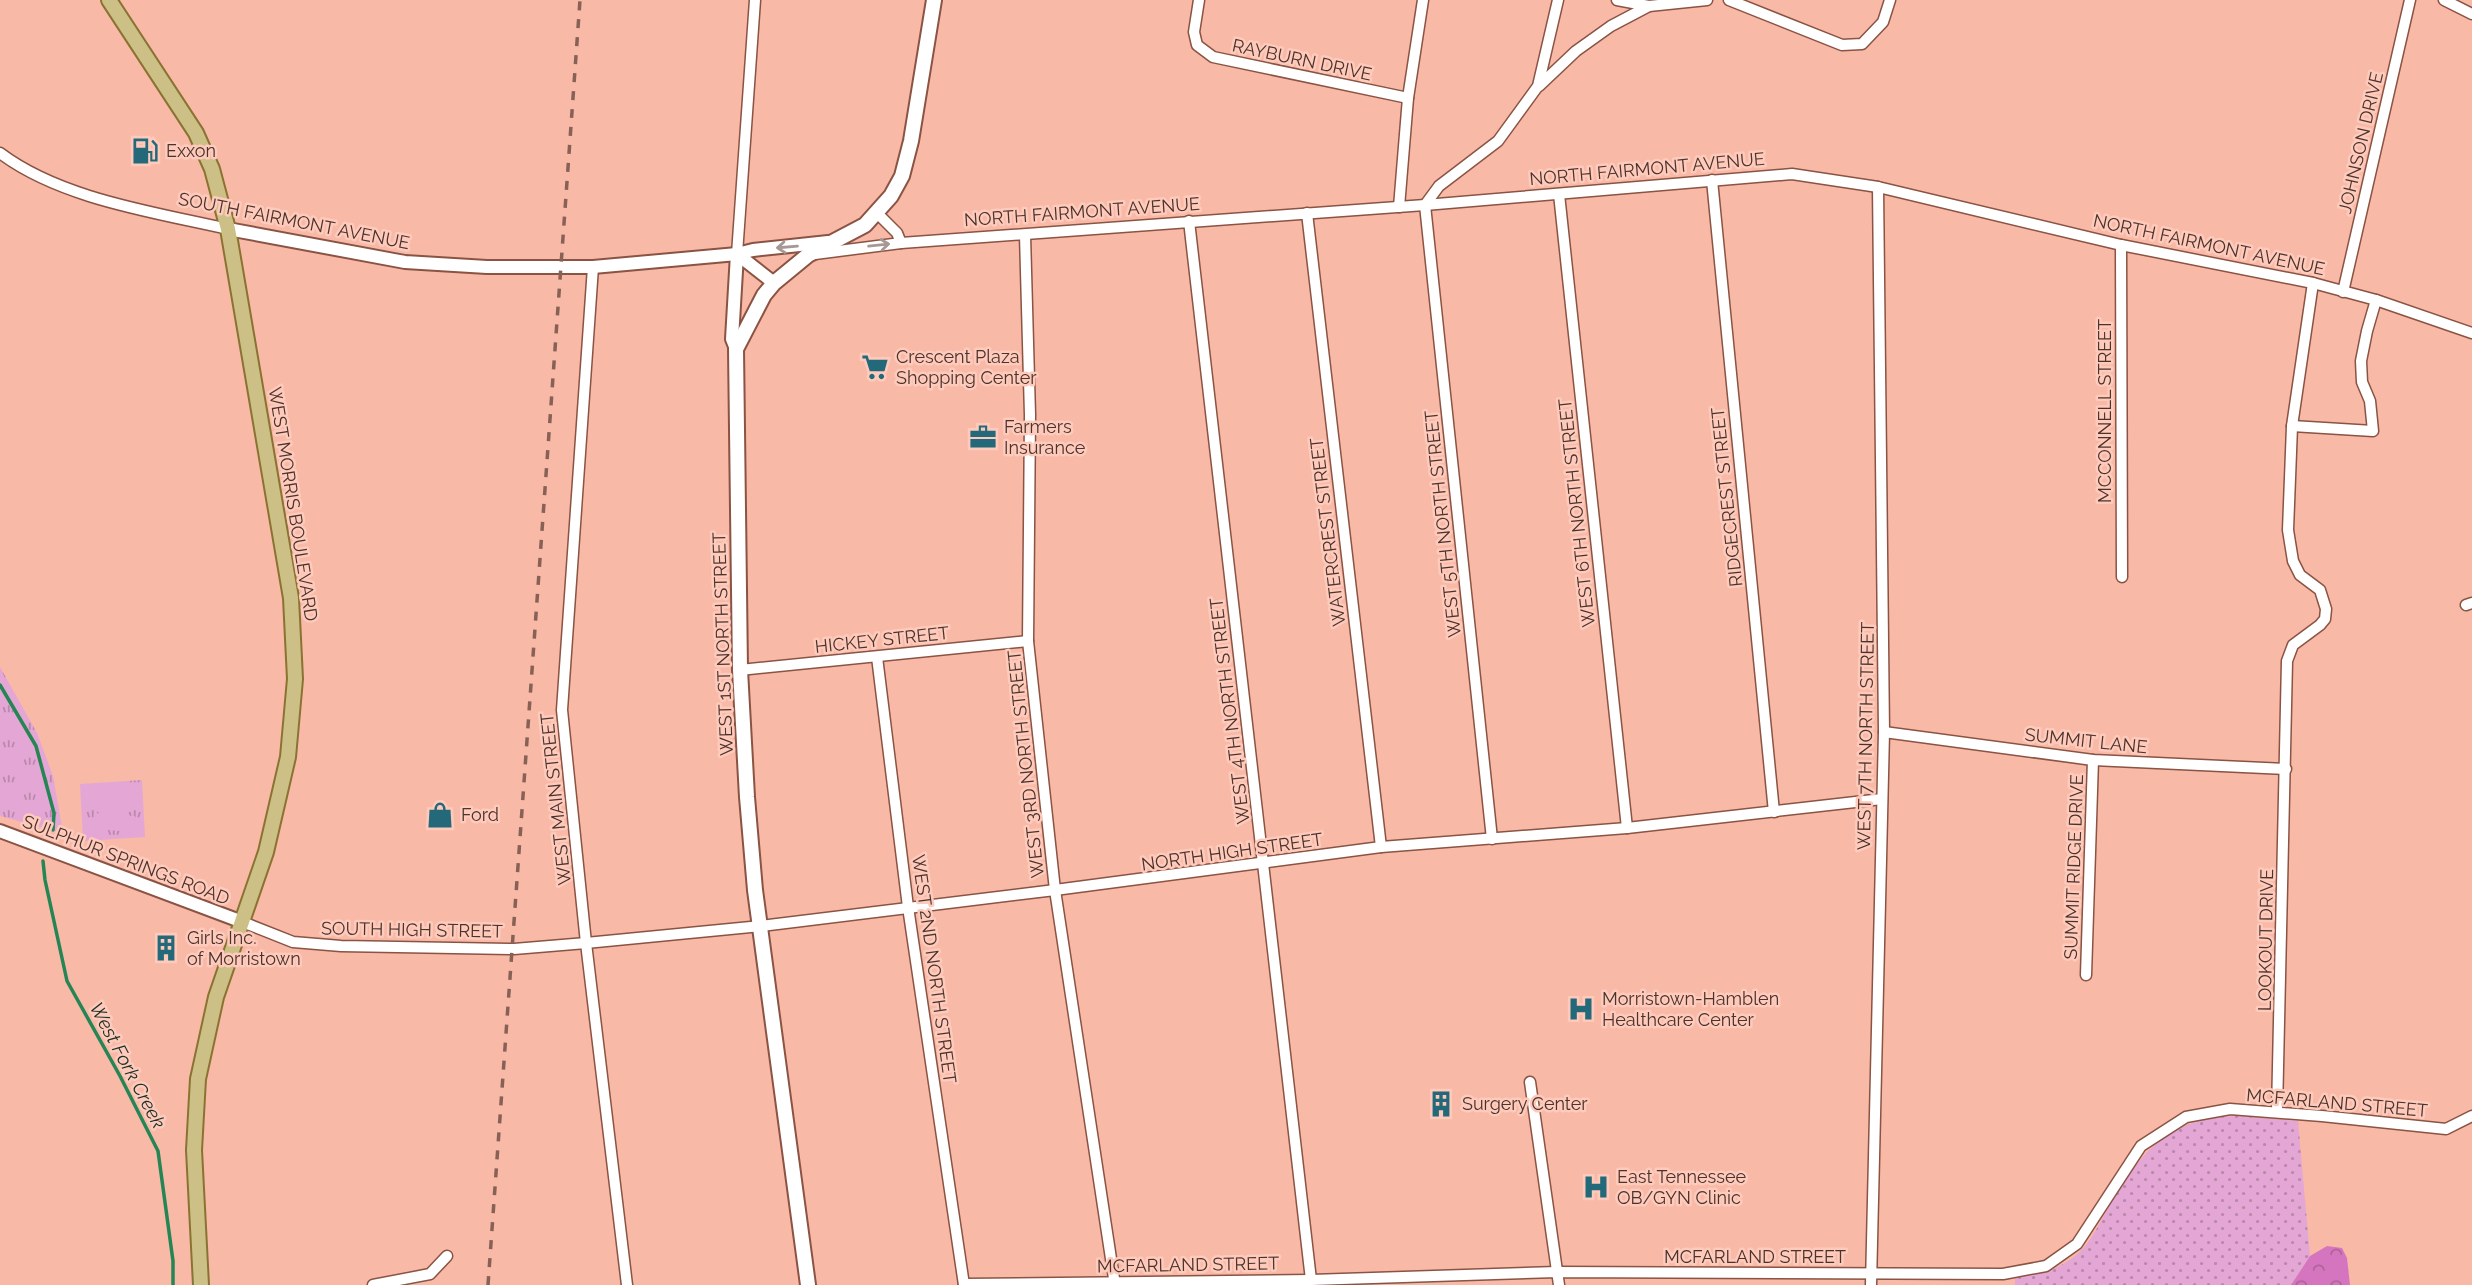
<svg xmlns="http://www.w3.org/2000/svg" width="2472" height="1285" viewBox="0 0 2472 1285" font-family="Raleway,sans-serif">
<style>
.grass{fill:url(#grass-dots)}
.forest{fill:url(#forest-crowns)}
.park{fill:url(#park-tufts)}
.garden{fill:#e4a6d4}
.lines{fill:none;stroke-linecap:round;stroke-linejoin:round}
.stream{stroke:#268554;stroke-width:3.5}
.minor-casing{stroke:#8a5343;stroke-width:13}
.tertiary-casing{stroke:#8a5343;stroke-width:16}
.secondary-casing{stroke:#8a5343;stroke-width:18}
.primary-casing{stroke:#8a7332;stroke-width:18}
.minor{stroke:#fff;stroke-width:10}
.tertiary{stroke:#fff;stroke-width:12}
.secondary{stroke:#fff;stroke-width:14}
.primary{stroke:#cdc086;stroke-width:14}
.rail{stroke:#886156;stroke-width:3.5;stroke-dasharray:9 9;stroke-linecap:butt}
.oneway{stroke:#a59895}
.labels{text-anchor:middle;stroke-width:5;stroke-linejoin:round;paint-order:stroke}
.street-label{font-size:18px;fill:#4b322b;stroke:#fecabb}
.poi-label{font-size:18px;fill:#4b322b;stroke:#fecabb;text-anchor:start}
.water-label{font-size:19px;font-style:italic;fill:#1a2f22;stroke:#fecabb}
</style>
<defs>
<pattern id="grass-dots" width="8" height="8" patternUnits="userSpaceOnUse" patternTransform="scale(1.75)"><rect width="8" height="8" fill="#e4a6d4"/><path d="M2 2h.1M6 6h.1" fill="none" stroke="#bb88ac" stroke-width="1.8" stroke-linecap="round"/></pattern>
<pattern id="forest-crowns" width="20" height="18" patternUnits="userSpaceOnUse" patternTransform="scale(1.75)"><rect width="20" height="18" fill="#d675bf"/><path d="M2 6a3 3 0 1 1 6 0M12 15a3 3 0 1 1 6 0" fill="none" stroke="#b0619b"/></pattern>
<pattern id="park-tufts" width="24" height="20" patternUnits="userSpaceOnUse" patternTransform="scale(1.75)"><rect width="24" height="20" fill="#e4a6d4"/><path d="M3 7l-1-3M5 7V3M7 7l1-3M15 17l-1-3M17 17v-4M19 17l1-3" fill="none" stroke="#bb88ac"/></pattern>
</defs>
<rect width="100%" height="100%" fill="#f9b9a7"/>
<!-- grass -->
<path class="grass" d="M2237,1116L2298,1121L2310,1256L2291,1285H2015V1278C2038,1274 2056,1271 2075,1256C2089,1245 2097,1228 2106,1212C2140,1154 2164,1118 2237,1116Z"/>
<!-- forest -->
<path class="forest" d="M2327,1246L2342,1248L2347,1258L2350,1285H2291L2310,1256Z"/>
<!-- park -->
<g class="park">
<path d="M0,667L37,733L53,776L63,833L0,816Z"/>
<path d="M142,780L145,837L83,841L80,784Z"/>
</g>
<!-- garden -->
<g class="garden">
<path d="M94,786L135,789L134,805L93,803Z"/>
<path d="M94,813L135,816L134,832L93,829Z"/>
</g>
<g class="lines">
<!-- stream -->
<g class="stream">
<path d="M0,685L36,746L54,813L53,830"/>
<path d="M43,861L45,880L67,981L120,1076L158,1151L173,1261V1285"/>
</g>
<!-- minor casing -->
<g class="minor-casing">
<g id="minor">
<path d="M1199,0L1194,32L1197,45L1213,57L1408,98"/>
<path d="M1617,0L1649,6L1707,0"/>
<path d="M1729,0L1842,45L1862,44L1883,22L1890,0"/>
<path d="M2444,0L2472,14"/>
<path d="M1539,86L1576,51L1611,26L1649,6"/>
<path d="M0,153C61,199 154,212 228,229"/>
<path d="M1712,180L1774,812"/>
<path d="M1559,194L1627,828"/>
<path d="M1425,205L1492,839"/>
<path d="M1425,205L1439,186L1498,141L1538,86L1558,0"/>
<path d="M1399,207L1408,98L1423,0"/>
<path d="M877,213L897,233L901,243"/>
<path d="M1307,213L1381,847"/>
<path d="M1189,221L1311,1280"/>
<path d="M1025,235L1030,415L1028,641L1055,890L1115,1285"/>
<path d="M2121,245L2122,577"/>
<path d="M737,254L755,0"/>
<path d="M815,254L901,243L1425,205L1792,174L1878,187L2121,245L2313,283L2376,300L2472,333"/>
<path d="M593,267L562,710L586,943L627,1285"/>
<path d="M2343,292L2410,0"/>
<path d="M2292,426L2373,431L2370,401L2362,382L2361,361L2367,331L2376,300"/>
<path d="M2466,605L2472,603"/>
<path d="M877,657L908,907L964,1285"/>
<path d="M740,670L1028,641"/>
<path d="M1884,732L2093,760L2286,769"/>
<path d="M240,921L293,942L341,946L514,949L586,943L761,926L1055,890L1381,847L1627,828L1882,799"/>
<path d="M2086,975L2093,760"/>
<path d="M1530,1082L1559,1285"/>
<path d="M2277,1112L2287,661L2293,645L2320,625L2325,619L2326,609L2320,590L2300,575L2293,561L2288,530L2292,426L2313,283"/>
<path d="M964,1284L1311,1280L1557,1272L2003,1274L2046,1266L2077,1244L2141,1146L2186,1117L2230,1109L2322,1116L2446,1129L2472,1116"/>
<path d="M373,1285L430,1274L447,1256"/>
<path d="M1871,1285L1884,732L1878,187"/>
</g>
</g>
<!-- tertiary casing -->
<g class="tertiary-casing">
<g id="tertiary">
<path d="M228,229L405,262L487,267H593L737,254L753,250L828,242"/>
<path d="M737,254L774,283"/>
<path d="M736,349L732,339L737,254"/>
<path d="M0,831L240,921"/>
</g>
</g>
<!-- secondary casing -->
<g class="secondary-casing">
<path id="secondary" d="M808,1285L755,890L747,797L740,670L736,349L764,295L774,283L808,255L865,225L891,196L902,176L911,141L934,0"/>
</g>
<!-- primary casing -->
<g class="primary-casing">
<path id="primary" d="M109,0L196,133L212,169L228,229L291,598L295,679L288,757L266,852L216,997L198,1079L194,1150L201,1285"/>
</g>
<!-- minor -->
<use href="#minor" class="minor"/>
<!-- tertiary -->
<use href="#tertiary" class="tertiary"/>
<!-- secondary -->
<use href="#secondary" class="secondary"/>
<!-- primary -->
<use href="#primary" class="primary"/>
<!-- rail -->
<path class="rail" d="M488,1285L580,0"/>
</g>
<!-- one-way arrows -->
<defs><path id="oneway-shaft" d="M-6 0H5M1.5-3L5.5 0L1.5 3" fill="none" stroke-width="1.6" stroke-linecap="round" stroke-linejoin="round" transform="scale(1.75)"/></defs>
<g class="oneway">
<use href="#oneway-shaft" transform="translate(879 245) rotate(-6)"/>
<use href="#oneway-shaft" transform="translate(787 247) rotate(175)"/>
</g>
<!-- icons -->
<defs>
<g id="fuel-bare" transform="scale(2.1)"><path d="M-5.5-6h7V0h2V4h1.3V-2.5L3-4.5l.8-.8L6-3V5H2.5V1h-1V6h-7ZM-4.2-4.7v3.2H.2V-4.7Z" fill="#246979" stroke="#fecabb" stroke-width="2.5" paint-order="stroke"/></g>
<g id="supermarket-bare" transform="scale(2.1)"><path d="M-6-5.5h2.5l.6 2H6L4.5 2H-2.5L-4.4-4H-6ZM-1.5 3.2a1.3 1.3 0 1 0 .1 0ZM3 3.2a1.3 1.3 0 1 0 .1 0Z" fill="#246979" stroke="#fecabb" stroke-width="2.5" paint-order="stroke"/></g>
<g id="office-bare" transform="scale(2.1)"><path d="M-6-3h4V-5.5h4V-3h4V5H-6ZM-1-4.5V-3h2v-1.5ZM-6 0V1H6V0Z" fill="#246979" stroke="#fecabb" stroke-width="2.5" paint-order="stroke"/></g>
<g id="shop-bare" transform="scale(2.1)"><path d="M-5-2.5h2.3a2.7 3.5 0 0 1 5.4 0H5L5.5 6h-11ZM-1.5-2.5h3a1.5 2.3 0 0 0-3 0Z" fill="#246979" stroke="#fecabb" stroke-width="2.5" paint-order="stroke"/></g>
<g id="building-bare" transform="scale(2.1)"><path d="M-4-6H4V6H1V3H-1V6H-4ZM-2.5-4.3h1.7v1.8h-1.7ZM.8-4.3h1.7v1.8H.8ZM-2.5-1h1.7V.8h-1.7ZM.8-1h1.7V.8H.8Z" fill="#246979" stroke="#fecabb" stroke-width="2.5" paint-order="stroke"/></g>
<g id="hospital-bare" transform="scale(2.1)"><path d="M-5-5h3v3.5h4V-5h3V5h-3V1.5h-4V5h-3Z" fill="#246979" stroke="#fecabb" stroke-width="2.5" paint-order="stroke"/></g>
</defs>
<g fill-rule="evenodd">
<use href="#fuel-bare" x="145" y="151"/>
<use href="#supermarket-bare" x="875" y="367"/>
<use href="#office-bare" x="983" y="437"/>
<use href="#shop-bare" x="440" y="815"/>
<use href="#building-bare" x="166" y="948"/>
<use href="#hospital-bare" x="1581" y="1009"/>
<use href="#building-bare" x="1441" y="1104"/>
<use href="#hospital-bare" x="1596" y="1187"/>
</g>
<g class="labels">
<!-- street labels -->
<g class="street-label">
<text transform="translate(1302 60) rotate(12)" y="6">RAYBURN DRIVE</text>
<text transform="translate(2361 143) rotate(-77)" y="6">JOHNSON DRIVE</text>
<text transform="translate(1647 169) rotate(-5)" y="6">NORTH FAIRMONT AVENUE</text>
<text transform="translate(1082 212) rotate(-4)" y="6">NORTH FAIRMONT AVENUE</text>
<text transform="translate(294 221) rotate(11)" y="6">SOUTH FAIRMONT AVENUE</text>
<text transform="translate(2209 245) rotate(12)" y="6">NORTH FAIRMONT AVENUE</text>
<text transform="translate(2105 411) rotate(-90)" y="6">MCCONNELL STREET</text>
<text transform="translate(1727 497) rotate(-96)" y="6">RIDGECREST STREET</text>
<text transform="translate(293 504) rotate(81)" y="6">WEST MORRIS BOULEVARD</text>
<text transform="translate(1577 513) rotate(-96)" y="6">WEST 6TH NORTH STREET</text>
<text transform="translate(1443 524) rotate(-96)" y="6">WEST 5TH NORTH STREET</text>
<text transform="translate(1328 532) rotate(-97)" y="6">WATERCREST STREET</text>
<text transform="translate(882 640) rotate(-6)" y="6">HICKEY STREET</text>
<text transform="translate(723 644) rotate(-92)" y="6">WEST 1ST NORTH STREET</text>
<text transform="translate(1230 711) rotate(-97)" y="6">WEST 4TH NORTH STREET</text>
<text transform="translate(1866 736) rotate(-89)" y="6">WEST 7TH NORTH STREET</text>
<text transform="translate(2086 741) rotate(6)" y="6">SUMMIT LANE</text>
<text transform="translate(1026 764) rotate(-96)" y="6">WEST 3RD NORTH STREET</text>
<text transform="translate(556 799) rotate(-96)" y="6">WEST MAIN STREET</text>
<text transform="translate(1232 852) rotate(-8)" y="6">NORTH HIGH STREET</text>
<text transform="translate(126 860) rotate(21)" y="6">SULPHUR SPRINGS ROAD</text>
<text transform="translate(2074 867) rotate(-88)" y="6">SUMMIT RIDGE DRIVE</text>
<text transform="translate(412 930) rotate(1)" y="6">SOUTH HIGH STREET</text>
<text transform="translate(2266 940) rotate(-89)" y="6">LOOKOUT DRIVE</text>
<text transform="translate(934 969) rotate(82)" y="6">WEST 2ND NORTH STREET</text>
<text transform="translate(2337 1103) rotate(5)" y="6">MCFARLAND STREET</text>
<text x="1755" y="1263">MCFARLAND STREET</text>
<text transform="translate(1188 1265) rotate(-1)" y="6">MCFARLAND STREET</text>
</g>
<!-- poi labels -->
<g class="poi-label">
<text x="166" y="157">Exxon</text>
<text x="896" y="363">Crescent Plaza<tspan x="896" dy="21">Shopping Center</tspan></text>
<text x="1004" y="433">Farmers<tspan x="1004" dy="21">Insurance</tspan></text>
<text x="461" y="821">Ford</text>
<text x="187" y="944">Girls Inc.<tspan x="187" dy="21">of Morristown</tspan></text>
<text x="1602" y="1005">Morristown-Hamblen<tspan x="1602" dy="21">Healthcare Center</tspan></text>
<text x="1462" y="1110">Surgery Center</text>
<text x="1617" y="1183">East Tennessee<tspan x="1617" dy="21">OB/GYN Clinic</tspan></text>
</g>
<!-- water labels -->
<g class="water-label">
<text transform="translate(128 1065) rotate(62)" y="7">West Fork Creek</text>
</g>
</g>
</svg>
